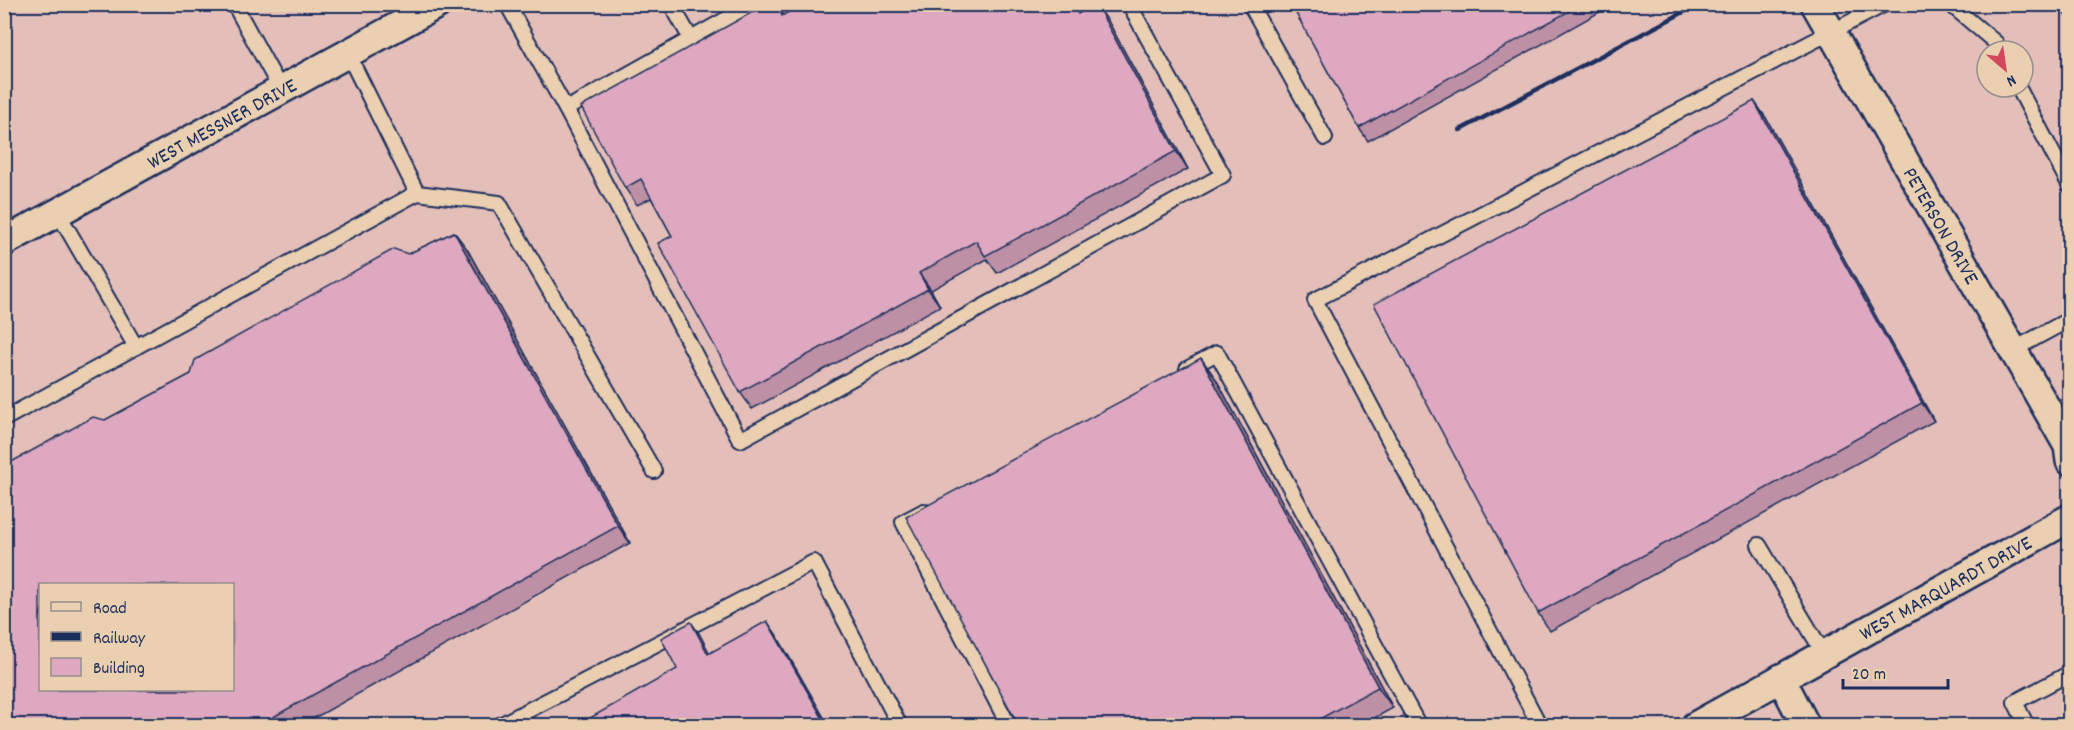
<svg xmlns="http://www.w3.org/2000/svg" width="2074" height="730" viewBox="0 0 2074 730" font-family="Dekko,sans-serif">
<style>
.built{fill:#e4beb8;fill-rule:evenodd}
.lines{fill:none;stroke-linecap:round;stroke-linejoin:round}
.lane-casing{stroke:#1b2f5e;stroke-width:18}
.street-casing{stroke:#1b2f5e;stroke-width:32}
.lane{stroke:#eacfb1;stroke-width:14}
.street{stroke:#eacfb1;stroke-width:27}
.rail{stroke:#1b2f5e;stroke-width:4.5}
.wall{fill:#be90a5;stroke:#1b2f5e;stroke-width:1.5}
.shaded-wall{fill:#9b7686;stroke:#1b2f5e;stroke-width:1.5}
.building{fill:#dda8c0;stroke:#1b2f5e;stroke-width:1.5;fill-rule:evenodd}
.labels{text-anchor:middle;stroke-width:5;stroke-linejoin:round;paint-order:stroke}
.street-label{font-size:21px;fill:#1b2f5e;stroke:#eacfb1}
</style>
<rect width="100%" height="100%" fill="#e7c7b4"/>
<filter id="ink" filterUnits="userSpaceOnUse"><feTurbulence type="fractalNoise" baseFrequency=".0167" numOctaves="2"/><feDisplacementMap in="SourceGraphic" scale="12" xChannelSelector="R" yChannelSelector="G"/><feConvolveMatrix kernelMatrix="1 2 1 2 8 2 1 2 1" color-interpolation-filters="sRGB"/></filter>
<g filter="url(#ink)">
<!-- built -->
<path class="built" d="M5,5H2069V725H5ZM1987,51H2023V87H1987ZM40,584H232V690H40Z"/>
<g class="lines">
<!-- lane casing -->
<g class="lane-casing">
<g id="lane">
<path d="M234,4L281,90"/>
<path d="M507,4L566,109L753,4"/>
<path d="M671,4L691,39"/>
<path d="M1250,4L1325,138"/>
<path d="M1950,4L1996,43L2000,51"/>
<path d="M2018,87L2070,186"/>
<path d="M566,109L740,440L1223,175L1129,4"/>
<path d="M417,193L499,203L654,471"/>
<path d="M58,213L136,347"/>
<path d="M2013,350L2070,319"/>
<path d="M1187,369L1217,353L1419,726"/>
<path d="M4,419L417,193L348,54"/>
<path d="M924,511L903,522L1009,726"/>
<path d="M1759,545L1824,654"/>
<path d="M498,726L814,562L900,726"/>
<path d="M1540,726L1315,300L1885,4"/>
<path d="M2027,726L2015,702L2070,673"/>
</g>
</g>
<!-- street casing -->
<g class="street-casing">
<g id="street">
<path id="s1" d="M1815,4L2068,446L2070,461"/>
<path id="s2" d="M4,242L438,4"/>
<path d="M1781,678L1806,726"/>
<path id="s3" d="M1695,726L2070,518"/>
</g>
</g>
<!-- lane -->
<use href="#lane" class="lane"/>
<!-- street -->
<use href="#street" class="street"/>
<!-- rail -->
<path class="rail" d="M1460,130L1699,4"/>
</g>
<!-- wall -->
<g class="wall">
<path d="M767,4H776L784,15L1080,12L1108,21L1188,169L997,273L987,259L931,290L940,306L752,409L740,392L672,236L651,198L637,205L625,188Z"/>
<path d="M1291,4H1614L1368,141L1359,128Z"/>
<path d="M1754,101L1766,118L1934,421L1550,631L1538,613Z"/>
<path d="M454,232L467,249L630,543L300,726H4L105,420L191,374L408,254Z"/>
<path d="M1216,379L1393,708L1360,726H1019Z"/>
</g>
<!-- shaded-wall -->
<g class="shaded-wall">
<path d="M1073,4H1075L1090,31L1078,14Z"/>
<path d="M1096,4L1108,21L1188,169L1176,151Z"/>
<path d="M1754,101L1766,118L1934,421L1922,403Z"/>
<path d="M454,232L467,249L630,543L618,526Z"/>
<path d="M919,273L931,290L940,306L928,289Z"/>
<path d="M1201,358L1216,379L1393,708L1378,687Z"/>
<path d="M767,621L776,634L829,726H827Z"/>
<path d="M691,622L700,635L717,667L708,654Z"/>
</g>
<!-- building -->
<g class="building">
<path d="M767,4H776L782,16L802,4H1073L1078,14L1094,4H1096L1176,151L985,256L976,241L919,273L928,289L740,392L658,243L672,236L641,179L625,188L581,107Z"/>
<path d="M1291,4H1582L1359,128Z"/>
<path d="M2059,4H2070V24Z"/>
<path d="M1754,101L1922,403L1538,613L1374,304Z"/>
<path d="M454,232L618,526L257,726H4V466L93,417L105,420L191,374L195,360L394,249L408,254ZM40,585H232V690H40Z"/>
<path d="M1201,358L1378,687L1307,726H1019L906,517Z"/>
<path d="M767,621L827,726H576L677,669L661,638L691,622L708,654Z"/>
</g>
</g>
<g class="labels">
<!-- street labels -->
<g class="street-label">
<text dy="7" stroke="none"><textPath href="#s2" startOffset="248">WEST MESSNER DRIVE</textPath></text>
<text dy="7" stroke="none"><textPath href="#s1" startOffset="255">PETERSON DRIVE</textPath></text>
<text dy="7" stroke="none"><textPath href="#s3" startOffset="286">WEST MARQUARDT DRIVE</textPath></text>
</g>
</g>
<!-- margin -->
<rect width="2074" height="730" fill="none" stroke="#eacfb1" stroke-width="24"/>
<rect x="12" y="12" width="2050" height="706" fill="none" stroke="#1b2f5e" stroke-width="2" filter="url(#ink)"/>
<!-- legend -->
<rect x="39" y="583" width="195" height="108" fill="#eacfb1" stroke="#978f90" stroke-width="1.5"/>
<rect x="51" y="602" width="30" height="9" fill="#eacfb1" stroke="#978f90" stroke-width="1.5"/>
<text x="93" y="613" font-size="18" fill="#1b2f5e">Road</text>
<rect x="51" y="632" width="30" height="9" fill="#1b2f5e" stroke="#978f90" stroke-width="1.5"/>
<text x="93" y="643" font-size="18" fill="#1b2f5e">Railway</text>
<rect x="51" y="658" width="30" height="18" fill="#dda8c0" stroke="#978f90" stroke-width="1.5"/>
<text x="93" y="673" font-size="18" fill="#1b2f5e">Building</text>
<!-- north arrow -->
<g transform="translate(2005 69) rotate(151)"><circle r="28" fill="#eacfb1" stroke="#978f90" stroke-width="1.5"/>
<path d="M0-4.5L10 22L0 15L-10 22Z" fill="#d1495b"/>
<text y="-9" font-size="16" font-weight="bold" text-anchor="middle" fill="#1b2f5e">N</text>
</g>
<!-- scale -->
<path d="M1843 679v9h105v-9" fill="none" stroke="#1b2f5e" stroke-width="3"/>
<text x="1852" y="679" font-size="18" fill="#1b2f5e" stroke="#eacfb1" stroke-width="4.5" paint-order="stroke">20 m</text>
</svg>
